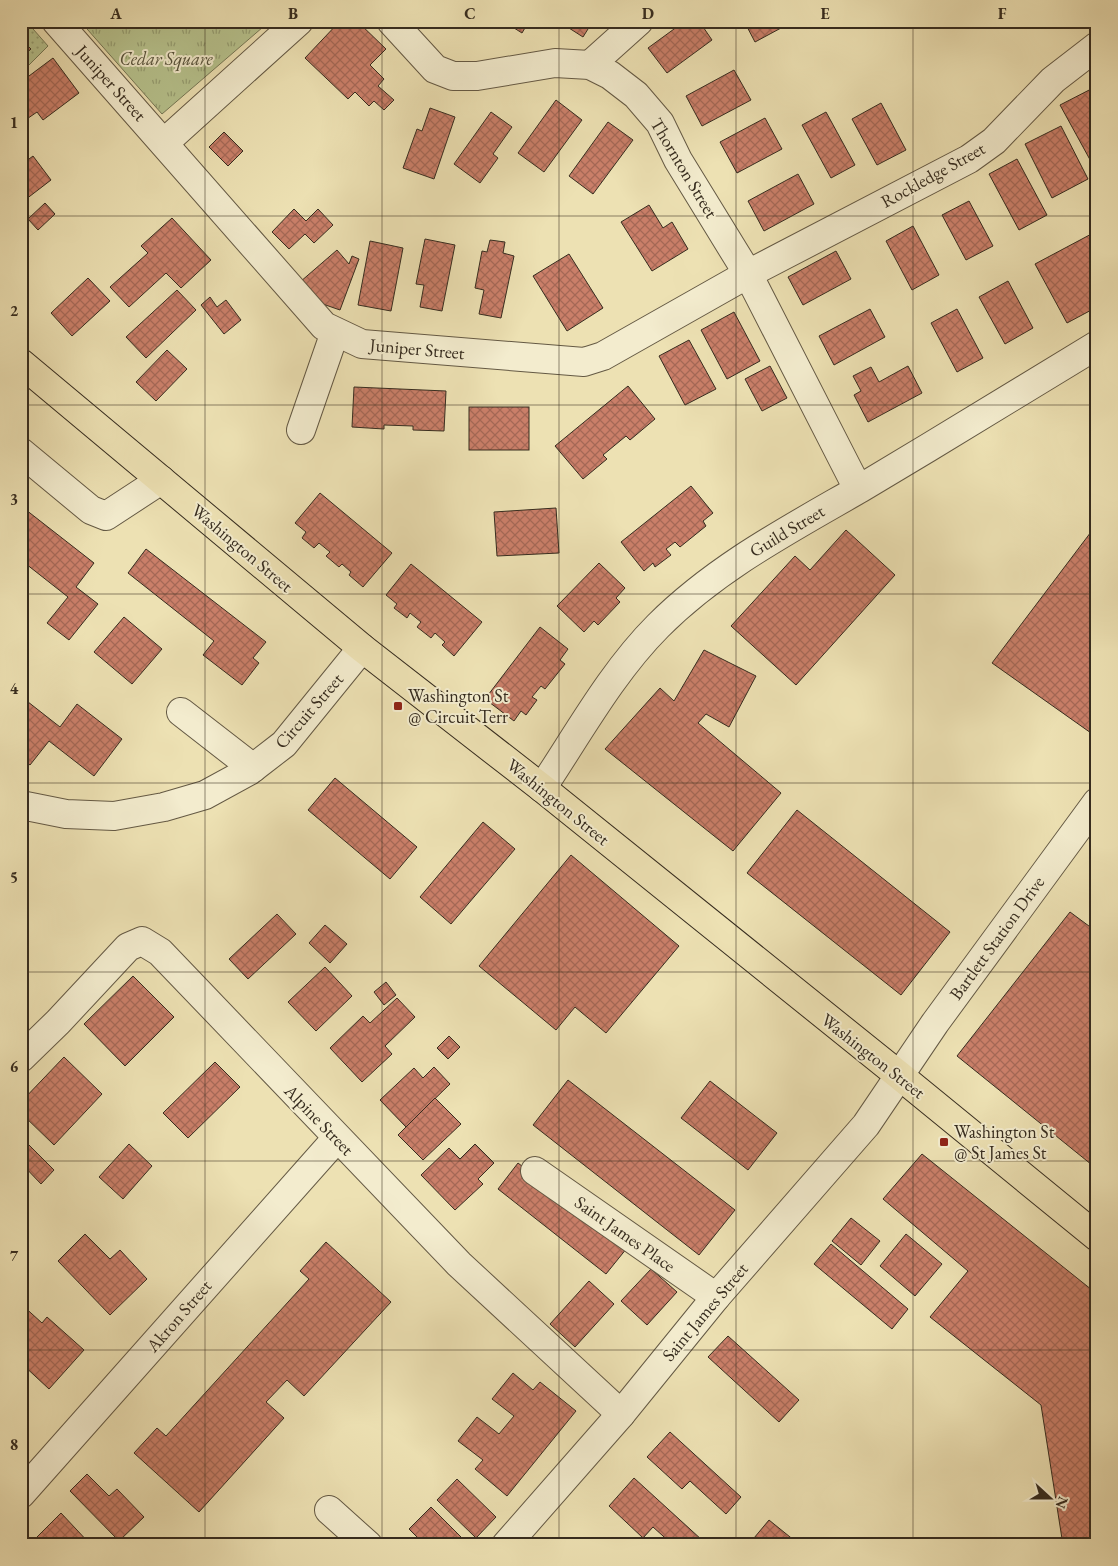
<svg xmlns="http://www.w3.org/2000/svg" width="1118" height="1566" viewBox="0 0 1118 1566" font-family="'EB Garamond',serif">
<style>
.park{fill:url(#park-tufts);stroke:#767856}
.garden{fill:url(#garden-dots);stroke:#767856}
.building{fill:url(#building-cross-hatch);stroke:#362c1f}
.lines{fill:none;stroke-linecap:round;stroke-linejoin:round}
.minor-casing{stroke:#645944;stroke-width:30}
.primary-casing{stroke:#362c1f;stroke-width:30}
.minor{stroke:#f3ecce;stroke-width:28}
.primary{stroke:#ede1b3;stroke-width:28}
.grid{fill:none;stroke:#362c1f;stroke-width:1;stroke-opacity:0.55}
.poi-dot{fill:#8f2418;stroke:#f3ecce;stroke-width:2}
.labels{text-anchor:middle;stroke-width:4;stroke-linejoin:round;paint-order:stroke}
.park-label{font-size:18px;font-style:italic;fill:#56523b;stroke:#f3ecce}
.street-label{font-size:18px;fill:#362c1f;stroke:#f3ecce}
.poi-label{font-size:18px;fill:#362c1f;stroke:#f3ecce;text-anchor:start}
.neatline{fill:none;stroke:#362c1f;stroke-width:2}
.grid-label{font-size:16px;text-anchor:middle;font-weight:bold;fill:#362c1f}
</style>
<defs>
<pattern id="park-tufts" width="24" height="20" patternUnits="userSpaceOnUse" patternTransform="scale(1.25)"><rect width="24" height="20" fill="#b7c38e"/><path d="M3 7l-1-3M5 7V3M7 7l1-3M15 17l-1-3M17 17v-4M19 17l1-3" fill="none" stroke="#969f73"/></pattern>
<pattern id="garden-dots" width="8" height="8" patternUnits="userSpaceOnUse" patternTransform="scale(1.25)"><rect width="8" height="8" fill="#b7c38e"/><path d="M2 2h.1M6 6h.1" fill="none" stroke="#969f73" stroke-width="1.8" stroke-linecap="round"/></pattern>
<pattern id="building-cross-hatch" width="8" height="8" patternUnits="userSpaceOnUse" patternTransform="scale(1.25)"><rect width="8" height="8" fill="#ca7f69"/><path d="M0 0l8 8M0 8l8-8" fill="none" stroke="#a56856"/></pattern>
</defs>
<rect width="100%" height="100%" fill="#ede1b3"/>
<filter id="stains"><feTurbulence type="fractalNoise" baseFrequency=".004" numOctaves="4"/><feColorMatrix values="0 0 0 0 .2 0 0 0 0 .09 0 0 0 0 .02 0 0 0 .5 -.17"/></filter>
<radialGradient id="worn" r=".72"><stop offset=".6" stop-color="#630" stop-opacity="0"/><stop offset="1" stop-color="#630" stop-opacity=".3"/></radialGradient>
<!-- park -->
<path class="park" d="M80,21H270L162,114Z"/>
<!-- garden -->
<path class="garden" d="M21,21H26L48,46L21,73Z"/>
<!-- building -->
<g class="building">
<path d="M340,21H357L386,49L370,65L384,79L378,86L394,100L384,110L374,101L369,106L355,92L348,99L305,58Z"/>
<path d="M503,21H529L522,33Z"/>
<path d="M558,21H593L583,37Z"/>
<path d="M685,21H699L712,40L667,73L648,48Z"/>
<path d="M744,21H777L781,28L755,42Z"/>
<path d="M21,39L31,49L21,58Z"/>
<path d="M53,58L79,93L43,120L37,112L21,123L23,93L21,82Z"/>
<path d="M734,70L751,100L702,126L686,96Z"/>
<path d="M1097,86V166L1094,167L1060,105Z"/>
<path d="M556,100L582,120L544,172L518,153Z"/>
<path d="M881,103L906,150L877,165L852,119Z"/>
<path d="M430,108L455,117L434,179L403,168L417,129L422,131Z"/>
<path d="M491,112L512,127L493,154L498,158L480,183L454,164Z"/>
<path d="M826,112L855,165L831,178L802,125Z"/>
<path d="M765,118L782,149L737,173L720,142Z"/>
<path d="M608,122L633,140L593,194L569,176Z"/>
<path d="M1061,126L1088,179L1052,198L1025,144Z"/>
<path d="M224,132L243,151L228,166L209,147Z"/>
<path d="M33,156L51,180L21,203V165Z"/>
<path d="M1017,159L1047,215L1019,230L989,174Z"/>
<path d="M798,174L814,204L764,231L748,201Z"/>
<path d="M969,201L993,246L966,260L942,215Z"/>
<path d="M45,203L55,214L38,230L28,219Z"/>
<path d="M649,205L663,228L672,222L688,249L652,271L621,222Z"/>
<path d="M294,209L306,221L318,209L333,225L314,243L305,234L289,249L272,232Z"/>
<path d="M172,218L211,260L181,288L166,273L129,307L110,287L148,253L141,246Z"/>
<path d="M913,226L939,275L912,290L886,241Z"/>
<path d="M1097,231V307L1067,323L1035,264Z"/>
<path d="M425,239L455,245L442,311L420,307L424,285L416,284Z"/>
<path d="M490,240L505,242L503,253L514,256L501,318L479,314L484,290L475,288L482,251L487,252Z"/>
<path d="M370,241L403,248L391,311L358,305Z"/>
<path d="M337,250L349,264L352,256L359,259L340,310L317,302L300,282Z"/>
<path d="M836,251L851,279L803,305L788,277Z"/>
<path d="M569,254L603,308L567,331L533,276Z"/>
<path d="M88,278L110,301L72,336L51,313Z"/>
<path d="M1008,281L1033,328L1005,344L979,297Z"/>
<path d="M177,290L196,310L146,358L126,337Z"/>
<path d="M210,297L217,307L226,300L241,320L224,334L201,305Z"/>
<path d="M870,309L885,337L834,365L819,336Z"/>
<path d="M957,309L983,358L957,372L931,323Z"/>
<path d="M734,312L760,361L727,379L701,330Z"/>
<path d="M689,340L716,389L685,405L659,356Z"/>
<path d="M167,350L187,369L156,401L136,382Z"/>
<path d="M770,366L787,398L762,411L745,379Z"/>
<path d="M908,366L922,393L868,422L854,395L861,391L853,376L871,367L879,382Z"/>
<path d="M628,386L655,419L630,440L626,436L603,455L607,459L583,479L555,446Z"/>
<path d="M354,387L446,391L444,431L413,430V426L384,425V429L352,427Z"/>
<rect x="469" y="407" width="60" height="43"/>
<path d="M691,486L713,513L703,521L706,526L680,547L675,542L666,549L671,555L655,567L653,563L644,571L621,542Z"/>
<path d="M320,493L392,553L363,587L349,575L351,572L342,564L339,567L326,556L330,552L319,543L314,548L302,538L306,532L295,523Z"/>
<path d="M21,506L94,563L76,587L98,604L69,640L47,623L68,597L21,560Z"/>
<path d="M556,508L559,553L497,556L494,512Z"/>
<path d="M1097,524V723L1091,733L992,663Z"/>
<path d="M846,530L895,575L796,685L731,626L795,556L810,570Z"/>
<path d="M146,549L266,642L253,658L259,663L242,685L203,655L214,641L128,573Z"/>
<path d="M599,563L625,588L616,598L620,602L598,625L594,621L584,632L557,606Z"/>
<path d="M411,564L482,622L454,656L442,645L445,642L435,633L431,638L417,627L421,622L410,613L407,618L394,608L397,604L386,595Z"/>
<path d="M124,617L162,649L132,684L94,652Z"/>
<path d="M540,627L568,649L560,660L565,664L545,689L541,686L532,697L537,700L526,715L521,711L514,721L485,699Z"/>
<path d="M704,650L756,676L729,727L706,714L698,723L781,793L733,851L605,749L660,688L674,701Z"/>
<path d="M23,698L60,727L77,704L122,739L94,776L49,741L30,765L21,758V701Z"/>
<path d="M335,778L417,847L390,879L308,810Z"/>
<path d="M797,810L950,932L901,995L747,873Z"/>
<path d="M483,822L515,849L451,924L420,897Z"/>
<path d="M571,855L679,946L606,1033L575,1007L556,1030L479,966Z"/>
<path d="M1070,912L1097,932V1169L957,1056Z"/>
<path d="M277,914L296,934L248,979L229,959Z"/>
<path d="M325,925L347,944L330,963L309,943Z"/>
<path d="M325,967L352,996L316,1031L288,1002Z"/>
<path d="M133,976L174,1017L125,1066L84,1024Z"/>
<path d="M386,982L396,995L384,1005L374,992Z"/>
<path d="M397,998L415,1017L385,1046L392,1054L362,1082L330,1048L363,1016L370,1023Z"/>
<path d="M449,1036L460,1047L448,1059L437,1048Z"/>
<path d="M64,1057L102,1094L54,1145L21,1113V1102Z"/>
<path d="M215,1062L240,1087L188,1138L163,1113Z"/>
<path d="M434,1067L450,1084L406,1127L380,1100L414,1068L423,1078Z"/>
<path d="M568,1080L735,1210L699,1255L533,1125Z"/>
<path d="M710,1081L777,1133L748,1170L681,1118Z"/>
<path d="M435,1098L461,1124L423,1160L398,1135Z"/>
<path d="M21,1137L54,1170L41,1184L21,1163Z"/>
<path d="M129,1144L152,1166L123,1199L99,1177Z"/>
<path d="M475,1144L494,1163L478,1179L483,1184L455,1210L421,1175L449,1148L460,1159Z"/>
<path d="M922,1154L1097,1294V1545H1063L1041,1405L930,1317L968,1271L883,1199Z"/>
<path d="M518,1163L627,1248L606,1274L498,1189Z"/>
<path d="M851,1218L880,1241L861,1265L832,1241Z"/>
<path d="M85,1234L110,1259L120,1250L147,1279L110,1315L58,1261Z"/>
<path d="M906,1234L942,1264L915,1296L880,1266Z"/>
<path d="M326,1242L391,1302L304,1396L287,1380L266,1402L284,1418L199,1512L134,1453L157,1428L166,1436L309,1279L300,1271Z"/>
<path d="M831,1244L908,1309L892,1329L814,1264Z"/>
<path d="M651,1269L677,1292L647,1325L621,1301Z"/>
<path d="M589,1281L614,1304L575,1347L550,1324Z"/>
<path d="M21,1304L42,1323L47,1317L84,1350L49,1389L21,1363Z"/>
<path d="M728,1336L799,1400L779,1422L708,1357Z"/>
<path d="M513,1373L533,1390L540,1382L576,1411L507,1496L475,1469L483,1460L458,1441L477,1417L499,1434L514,1416L492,1399Z"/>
<path d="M670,1432L741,1497L726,1514L690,1481L682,1489L647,1457Z"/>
<path d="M87,1474L109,1496L117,1489L144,1517L119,1541L70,1491Z"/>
<path d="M634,1478L702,1540L697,1545H673L653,1527L643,1538L609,1506Z"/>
<path d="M457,1479L496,1517L476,1538L437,1500Z"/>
<path d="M431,1507L469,1545H425L409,1529Z"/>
<path d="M61,1513L91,1545H31L30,1544Z"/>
<path d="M769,1520L795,1541L792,1545L749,1544Z"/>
</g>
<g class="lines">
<!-- minor casing -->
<g class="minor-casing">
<g id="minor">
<path d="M56,21L324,326L362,344L584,362L603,356L748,274L969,159L994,141L1053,80L1097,46"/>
<path d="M391,21L435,69L453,76H477L555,63L590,65L610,75L636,95L660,123L678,160L748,274L858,489"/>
<path d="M590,65L639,21"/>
<path d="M164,143L299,21"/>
<path d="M301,430L335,332"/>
<path d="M21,452L91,510L106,516L161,480"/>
<path d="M181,712L253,768"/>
<path d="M542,788C578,734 612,672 658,626C717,567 790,529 861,488C940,441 1018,393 1097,345"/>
<path d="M21,805L66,814L114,816L164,807L205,795L249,771L284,744L362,648"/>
<path d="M21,1058L58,1022L128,947L142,941L160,952L459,1264L621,1414"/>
<path d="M535,1171L716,1297"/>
<path d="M21,1494L337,1138"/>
<path d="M329,1510L368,1545"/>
<path d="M506,1545L621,1414L716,1297L866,1125L935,1023L1097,802"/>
</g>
</g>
<!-- primary casing -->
<g class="primary-casing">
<path id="primary" d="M21,363L362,648L542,788L900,1076L1097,1237"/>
</g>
<!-- minor -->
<use href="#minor" class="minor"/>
<!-- primary -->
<use href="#primary" class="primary"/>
</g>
<!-- grid -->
<path class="grid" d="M205,21V1545M382,21V1545M559,21V1545M736,21V1545M913,21V1545M21,216H1097M21,405H1097M21,594H1097M21,783H1097M21,972H1097M21,1161H1097M21,1350H1097"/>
<!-- markers -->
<g class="poi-dot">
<rect x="393" y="701" width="10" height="10" rx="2.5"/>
<rect x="939" y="1137" width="10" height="10" rx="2.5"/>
</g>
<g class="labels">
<!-- park labels -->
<g class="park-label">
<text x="166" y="65">Cedar Square</text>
</g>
<!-- street labels -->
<g class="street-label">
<text transform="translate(111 83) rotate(48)" y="6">Juniper Street</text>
<text transform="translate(684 168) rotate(59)" y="6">Thornton Street</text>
<text transform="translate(933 175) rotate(-29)" y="6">Rockledge Street</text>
<text transform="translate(417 349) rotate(5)" y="6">Juniper Street</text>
<text transform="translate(787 531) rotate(-31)" y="6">Guild Street</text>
<text transform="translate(242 548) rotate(40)" y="6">Washington Street</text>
<text transform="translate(309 711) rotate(-49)" y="6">Circuit Street</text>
<text transform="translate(558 802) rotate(39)" y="6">Washington Street</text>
<text transform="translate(997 938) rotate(-54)" y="6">Bartlett Station Drive</text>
<text transform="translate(873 1056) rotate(38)" y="6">Washington Street</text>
<text transform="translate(319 1120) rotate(46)" y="6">Alpine Street</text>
<text transform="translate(625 1234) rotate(35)" y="6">Saint James Place</text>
<text transform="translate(705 1312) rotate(-50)" y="6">Saint James Street</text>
<text transform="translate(179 1316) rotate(-49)" y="6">Akron Street</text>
</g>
<!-- poi labels -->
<g class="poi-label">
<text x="408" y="702">Washington St<tspan x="408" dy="21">@ Circuit Terr</tspan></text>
<text x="954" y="1138">Washington St<tspan x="954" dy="21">@ St James St</tspan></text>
</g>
</g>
<!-- margin -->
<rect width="1118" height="1566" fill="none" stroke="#ede1b3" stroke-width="55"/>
<!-- north arrow -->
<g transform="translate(1050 1498) rotate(111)" stroke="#f3ecce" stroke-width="4" paint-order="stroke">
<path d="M0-4L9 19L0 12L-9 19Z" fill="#362c1f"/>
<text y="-8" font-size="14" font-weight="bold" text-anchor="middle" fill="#362c1f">N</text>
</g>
<rect x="28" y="28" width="1062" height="1510" class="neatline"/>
<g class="grid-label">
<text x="116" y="19">A</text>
<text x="293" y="19">B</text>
<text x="470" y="19">C</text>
<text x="648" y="19">D</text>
<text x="825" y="19">E</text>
<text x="1002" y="19">F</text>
<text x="14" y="128">1</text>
<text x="14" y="316">2</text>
<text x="14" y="505">3</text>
<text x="14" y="694">4</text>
<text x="14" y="883">5</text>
<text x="14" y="1072">6</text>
<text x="14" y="1261">7</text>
<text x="14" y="1450">8</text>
</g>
<rect width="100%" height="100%" filter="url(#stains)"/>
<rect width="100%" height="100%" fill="url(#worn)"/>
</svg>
